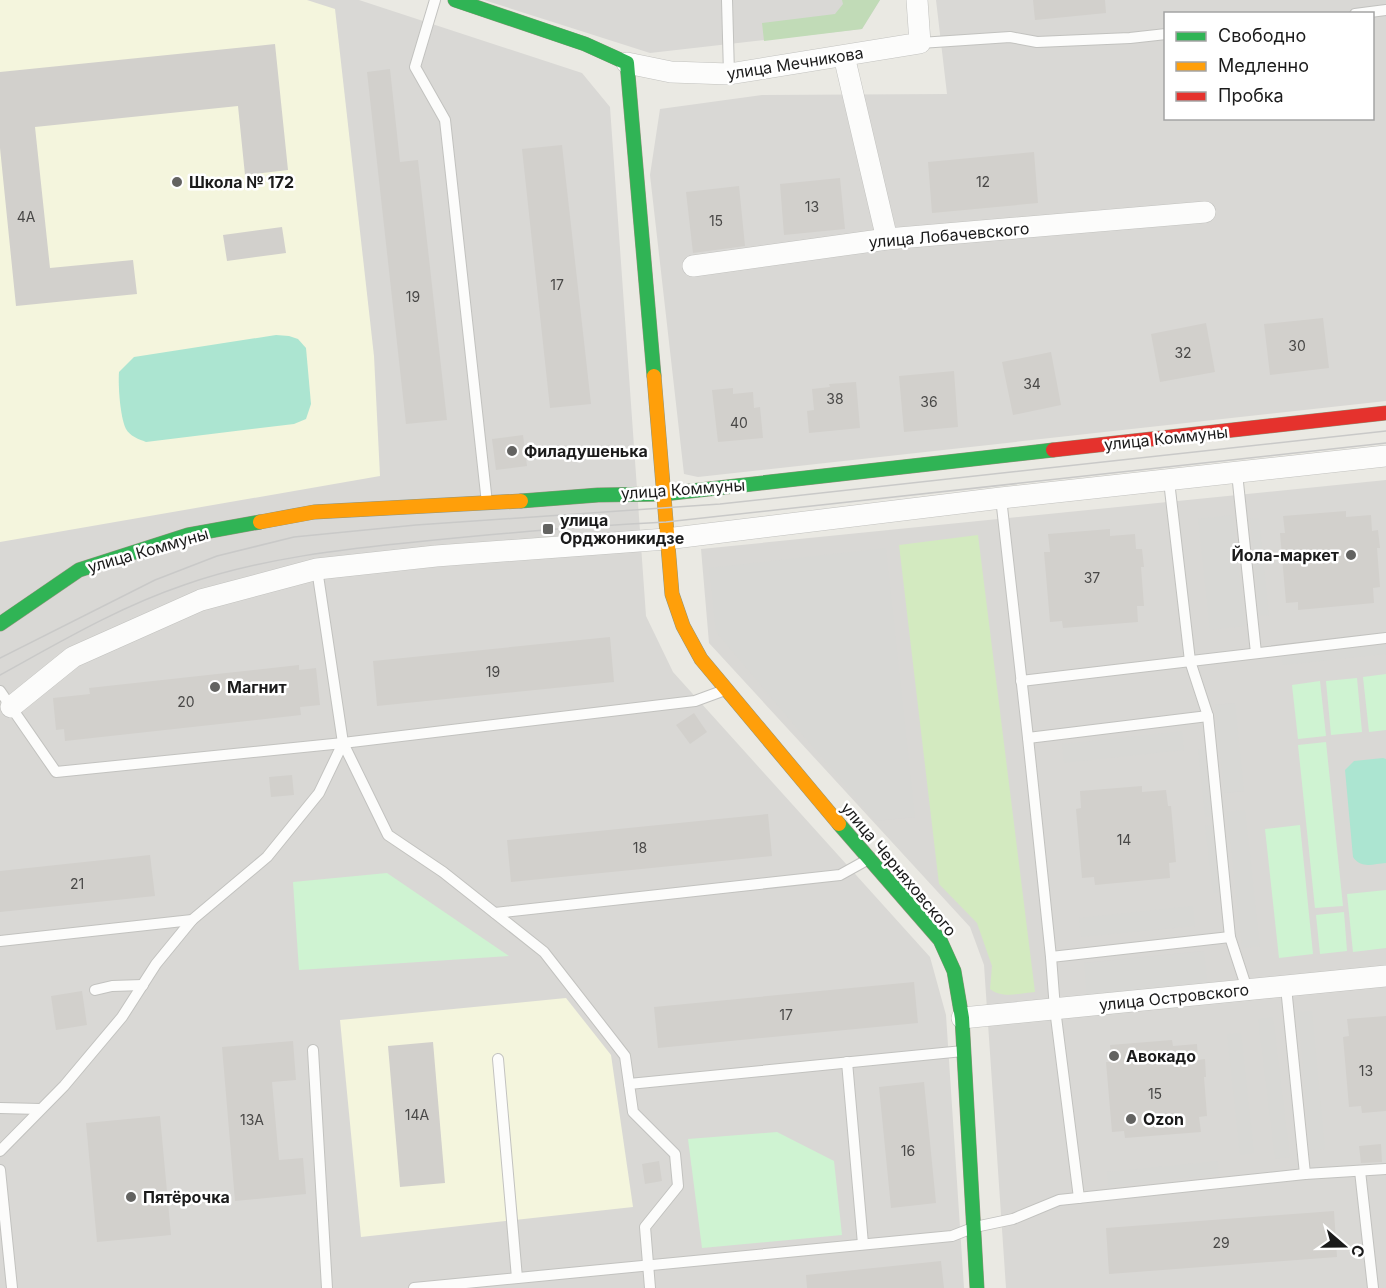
<svg xmlns="http://www.w3.org/2000/svg" width="1386" height="1288" viewBox="0 0 1386 1288" font-family="Inter,sans-serif">
<style>
.residential{fill:#d9d8d5;fill-rule:evenodd}
.education{fill:#f4f5dd}
.grass{fill:#d3eac0}
.forest{fill:#c1dbb7}
.park{fill:#cff3d2}
.pitch{fill:#ace5d1}
.parking{fill:#d8d8d5}
.building{fill:#d2d0cc}
.lines{fill:none;stroke-linecap:round;stroke-linejoin:round}
.lane-casing{stroke:#c2c2bf;stroke-width:12}
.street-casing{stroke:#c2c2bf;stroke-width:22}
.fast-casing{stroke:#90947b;stroke-width:15}
.slow-casing{stroke:#90947b;stroke-width:15}
.jam-casing{stroke:#90947b;stroke-width:15}
.lane{stroke:#fcfcfb;stroke-width:10}
.street{stroke:#fcfcfb;stroke-width:21}
.fast{stroke:#30b455;stroke-width:14}
.slow{stroke:#ff9f0a;stroke-width:14}
.jam{stroke:#e5322d;stroke-width:14}
.tram{stroke:#c9c9c8;stroke-width:1.5}
.poi-dot{fill:#636361;stroke:#fff;stroke-width:2}
.labels{text-anchor:middle;stroke-width:5;stroke-linejoin:round;paint-order:stroke}
.number-label{font-size:14px;fill:#494847}
.street-label{font-size:16px;fill:#1b1b1b;stroke:#fff}
.poi-label{font-size:16px;font-weight:bold;fill:#1b1b1b;stroke:#fff;text-anchor:start}
</style>
<rect width="100%" height="100%" fill="#eae9e3"/>
<!-- residential -->
<g class="residential">
<path d="M0,0H359L582,73L610,107L646,616L673,672L930,957L946,1015L964,1288H0Z"/>
<path d="M484,0H880L862,29L650,53Z"/>
<path d="M936,0H1386V401L698,477L684,474L650,175L660,109L762,95L947,94ZM1166,14H1372V118H1166Z"/>
<path d="M1386,480V1288H1006L984,965L970,927L709,643L701,549Z"/>
</g>
<!-- education -->
<g class="education">
<path d="M0,0H307L335,9L374,356L380,476L0,542Z"/>
<path d="M566,998L611,1055L633,1207L361,1237L340,1020Z"/>
</g>
<!-- grass -->
<path class="grass" d="M978,535L1035,992C1021,993 1002,999 990,989L992,966L977,923L939,884L899,545Z"/>
<!-- forest -->
<path class="forest" d="M842,0H880L862,29L764,41L762,23L835,14L843,4Z"/>
<!-- park -->
<g class="park">
<path d="M1386,674V730L1369,732L1363,677Z"/>
<path d="M1357,678L1362,732L1331,735L1326,681Z"/>
<path d="M1320,681L1326,736L1298,739L1292,685Z"/>
<path d="M1326,742L1343,906L1315,908L1298,745Z"/>
<path d="M1300,825L1313,954L1279,958L1265,829Z"/>
<path d="M387,873L509,956L299,970L293,882Z"/>
<path d="M1386,890V948L1353,952L1347,894Z"/>
<path d="M1344,912L1347,951L1320,954L1316,915Z"/>
<path d="M777,1132L834,1161L842,1235L702,1248L688,1139Z"/>
</g>
<!-- pitch -->
<g class="pitch">
<path d="M276,335L289,336L298,339L306,348L311,404L306,419L294,424L146,442C138,439 130,436 126,429C120,417 118,385 119,372L134,357Z"/>
<path d="M1383,758L1386,759V863C1373,864 1361,869 1353,857L1345,770L1354,761Z"/>
</g>
<!-- parking -->
<g class="parking">
<path d="M1233,515L1245,626L1210,630L1198,519Z"/>
<path d="M1259,518L1269,615L1260,616L1250,519Z"/>
<path d="M886,548L915,817L875,821L716,632L709,568Z"/>
<path d="M1386,645V654L1283,665L1281,656Z"/>
<path d="M1235,703L1244,791L1224,793L1215,705Z"/>
<path d="M1182,731L1184,750L1064,763L1062,744Z"/>
<path d="M1207,749L1214,816L1205,817L1198,750Z"/>
<path d="M1245,810L1260,946L1242,948L1227,812Z"/>
<path d="M1214,825L1221,892L1213,893L1205,826Z"/>
<path d="M1193,906L1195,926L1081,937L1079,918Z"/>
<path d="M1204,951L1208,988L1087,1000L1084,963Z"/>
<path d="M1312,1011L1325,1149L1310,1150L1298,1012Z"/>
<path d="M1273,1017L1290,1157L1275,1159L1258,1019Z"/>
<path d="M1241,1033L1254,1153L1240,1155L1227,1034Z"/>
<path d="M1218,1161L1219,1175L1108,1186L1107,1172Z"/>
</g>
<!-- building -->
<g class="building">
<path d="M1033,0H1105L1106,13L1035,20Z"/>
<path d="M275,44L288,170L245,175L238,106L35,127L50,268L133,260L137,294L16,306L0,148V72Z"/>
<path d="M390,69L400,162L418,160L447,420L406,424L367,72Z"/>
<path d="M562,145L591,404L550,408L522,149Z"/>
<path d="M1034,152L1038,203L932,213L928,162Z"/>
<path d="M840,178L845,229L784,235L780,184Z"/>
<path d="M739,186L745,246L693,253L686,192Z"/>
<path d="M282,227L286,253L227,261L223,235Z"/>
<path d="M1323,318L1329,368L1270,375L1264,324Z"/>
<path d="M1206,323L1215,372L1160,382L1151,334Z"/>
<path d="M1051,352L1061,405L1013,415L1002,362Z"/>
<path d="M954,371L958,427L904,432L899,376Z"/>
<path d="M856,382L860,428L809,433L807,411L814,410L812,389L830,387L829,384Z"/>
<path d="M733,388V394L753,392L754,408L760,407L763,438L718,442L712,390Z"/>
<path d="M523,435L527,466L496,470L492,439Z"/>
<path d="M1346,511V517L1371,515L1372,531L1378,530L1380,548H1377L1380,587L1373,588L1374,603L1298,610V602L1286,603L1280,533H1285L1283,516Z"/>
<path d="M1110,529V536L1135,534L1136,549H1142L1144,567H1141L1144,606H1137L1138,622L1063,628L1062,621L1050,622L1044,552H1050L1048,534Z"/>
<path d="M610,637L614,682L377,706L373,661Z"/>
<path d="M299,665V670L316,668L320,705L300,707L301,715L65,741L64,729L56,730L53,698L90,694L89,688Z"/>
<path d="M694,713L707,732L690,744L676,725Z"/>
<path d="M292,775L294,795L271,797L269,777Z"/>
<path d="M1142,786V792L1166,790L1168,806H1171L1176,862L1169,863L1170,878L1095,885L1094,877L1082,878L1076,809L1081,808L1080,791Z"/>
<path d="M768,814L772,856L511,882L507,840Z"/>
<path d="M150,855L155,896L0,912V871Z"/>
<path d="M914,982L918,1023L658,1048L654,1007Z"/>
<path d="M82,991L87,1025L56,1030L51,996Z"/>
<path d="M1386,1016V1111L1362,1113L1361,1106L1349,1107L1343,1037L1349,1036L1347,1019Z"/>
<path d="M1172,1040L1173,1046L1197,1044L1198,1060L1205,1059L1206,1077H1204L1207,1116L1199,1117L1201,1132L1125,1138L1124,1131L1112,1132L1106,1062H1112L1110,1045Z"/>
<path d="M293,1041L296,1080L272,1082L279,1160L303,1158L306,1194L235,1201L222,1047Z"/>
<path d="M433,1042L445,1183L400,1187L388,1046Z"/>
<path d="M924,1082L936,1203L891,1208L879,1087Z"/>
<path d="M160,1116L171,1235L97,1242L86,1123Z"/>
<path d="M1381,1144L1382,1162L1361,1163L1359,1146Z"/>
<path d="M659,1161L662,1181L645,1184L642,1164Z"/>
<path d="M1334,1211L1337,1257L1109,1274L1106,1228Z"/>
<path d="M941,1261L944,1288H807L806,1275Z"/>
</g>
<g class="lines">
<!-- lane casing -->
<g class="lane-casing">
<g id="lane">
<path d="M435,0L415,67L445,120L487,503"/>
<path d="M727,0L729,74"/>
<path d="M1355,14L1386,10"/>
<path d="M920,43L1010,37L1037,42L1130,38L1166,34"/>
<path d="M1237,473L1256,653"/>
<path d="M1169,481L1190,661L1208,716L1230,937L1247,989"/>
<path d="M1001,498L1028,738L1208,716"/>
<path d="M317,569L343,743L388,835L443,872L544,952L625,1056L633,1112L675,1154L678,1186L645,1227L650,1288"/>
<path d="M1021,681L1386,638"/>
<path d="M0,691L56,772L343,743L695,701L725,690"/>
<path d="M1028,738L1051,957"/>
<path d="M495,913L840,875L867,860"/>
<path d="M0,941L192,920"/>
<path d="M1286,987L1305,1174"/>
<path d="M95,990L112,986L143,985"/>
<path d="M313,1050L327,1288"/>
<path d="M498,1059L517,1278"/>
<path d="M847,1062L863,1244"/>
<path d="M629,1084L963,1051"/>
<path d="M0,1108L40,1109"/>
<path d="M0,1151L64,1086L122,1017L156,964L192,920L267,857L319,793L343,743"/>
<path d="M0,1170L12,1288"/>
<path d="M1360,1171L1373,1288"/>
<path d="M1079,1198L1055,1009L1051,957L1230,937"/>
<path d="M414,1288L952,1236L975,1227L1013,1219L1059,1200L1305,1174L1386,1169"/>
</g>
</g>
<!-- street casing -->
<g class="street-casing">
<g id="street">
<path d="M844,56L887,239"/>
<path d="M627,63L671,72L729,74L920,43L917,0"/>
<path d="M693,266L887,239L1205,212"/>
<path d="M11,707L73,657L201,600L317,569L436,556L666,539L1001,498L1386,456"/>
<path d="M962,1018L1386,976"/>
</g>
</g>
<!-- fast casing -->
<g class="fast-casing">
<g id="fast">
<path d="M455,0L585,44L627,63L654,376"/>
<path d="M521,501L598,495L664,494L1053,450"/>
<path d="M0,624L79,570L188,535L260,522"/>
<path d="M839,824L940,940L954,971L962,1018L977,1288"/>
</g>
</g>
<!-- slow casing -->
<g class="slow-casing">
<g id="slow">
<path d="M654,376L672,594L683,626L701,659L839,824"/>
<path d="M260,522L314,512L521,501"/>
</g>
</g>
<!-- jam casing -->
<g class="jam-casing">
<path id="jam" d="M1053,450L1386,413"/>
</g>
<!-- lane -->
<use href="#lane" class="lane"/>
<!-- street -->
<use href="#street" class="street"/>
<!-- fast -->
<use href="#fast" class="fast"/>
<!-- slow -->
<use href="#slow" class="slow"/>
<!-- jam -->
<use href="#jam" class="jam"/>
<!-- tram -->
<g class="tram">
<path d="M0,658L155,580L217,556L294,537L416,525L720,504L1386,431"/>
<path d="M0,675C60,642 119,607 184,585C261,558 344,549 425,541C505,533 585,526 666,522L1386,443"/>
</g>
</g>
<!-- markers -->
<g class="poi-dot">
<circle cx="177" cy="182" r="6"/>
<circle cx="512" cy="451" r="6"/>
<rect x="542" y="523" width="12" height="12" rx="3"/>
<circle cx="1351" cy="555" r="6"/>
<circle cx="215" cy="687" r="6"/>
<circle cx="1114" cy="1056" r="6"/>
<circle cx="1131" cy="1119" r="6"/>
<circle cx="131" cy="1197" r="6"/>
</g>
<g class="labels">
<!-- number labels -->
<g class="number-label">
<text x="983" y="187">12</text>
<text x="812" y="212">13</text>
<text x="26" y="222">4А</text>
<text x="716" y="226">15</text>
<text x="557" y="290">17</text>
<text x="413" y="302">19</text>
<text x="1297" y="351">30</text>
<text x="1183" y="358">32</text>
<text x="1032" y="389">34</text>
<text x="835" y="404">38</text>
<text x="929" y="407">36</text>
<text x="739" y="428">40</text>
<text x="1092" y="583">37</text>
<text x="493" y="677">19</text>
<text x="186" y="707">20</text>
<text x="1124" y="845">14</text>
<text x="640" y="853">18</text>
<text x="77" y="889">21</text>
<text x="786" y="1020">17</text>
<text x="1366" y="1076">13</text>
<text x="1155" y="1099">15</text>
<text x="417" y="1120">14А</text>
<text x="252" y="1125">13А</text>
<text x="908" y="1156">16</text>
<text x="1221" y="1248">29</text>
</g>
<!-- street labels -->
<g class="street-label">
<text transform="translate(795 63) rotate(-9)" y="6">улица Мечникова</text>
<text transform="translate(949 235) rotate(-5)" y="6">улица Лобачевского</text>
<text transform="translate(1166 438) rotate(-6)" y="6">улица Коммуны</text>
<text transform="translate(683 489) rotate(-4)" y="6">улица Коммуны</text>
<text transform="translate(148 550) rotate(-16)" y="6">улица Коммуны</text>
<text transform="translate(899 869) rotate(50)" y="6">улица Черняховского</text>
<text transform="translate(1174 997) rotate(-6)" y="6">улица Островского</text>
</g>
<!-- poi labels -->
<g class="poi-label">
<text x="189" y="188">Школа № 172</text>
<text x="524" y="457">Филадушенька</text>
<text x="560" y="526">улица<tspan x="560" dy="18">Орджоникидзе</tspan></text>
<text x="1339" y="561" text-anchor="end">Йола-маркет</text>
<text x="227" y="693">Магнит</text>
<text x="1126" y="1062">Авокадо</text>
<text x="1143" y="1125">Ozon</text>
<text x="143" y="1203">Пятёрочка</text>
</g>
</g>
<!-- legend -->
<rect x="1164" y="12" width="210" height="108" fill="#ffffff" stroke="#a4a4a4" stroke-width="1.5"/>
<rect x="1176" y="32" width="30" height="9" fill="#30b455" stroke="#a4a4a4" stroke-width="1.5"/>
<text x="1218" y="42" font-size="18" fill="#1b1b1b">Свободно</text>
<rect x="1176" y="62" width="30" height="9" fill="#ff9f0a" stroke="#a4a4a4" stroke-width="1.5"/>
<text x="1218" y="72" font-size="18" fill="#1b1b1b">Медленно</text>
<rect x="1176" y="92" width="30" height="9" fill="#e5322d" stroke="#a4a4a4" stroke-width="1.5"/>
<text x="1218" y="102" font-size="18" fill="#1b1b1b">Пробка</text>
<!-- north arrow -->
<g transform="translate(1344 1246) rotate(110)" stroke="#ffffff" stroke-width="4.5" paint-order="stroke">
<path d="M0-4.5L10 22L0 15L-10 22Z" fill="#1b1b1b"/>
<text y="-9" font-size="16" font-weight="bold" text-anchor="middle" fill="#1b1b1b">С</text>
</g>
</svg>
